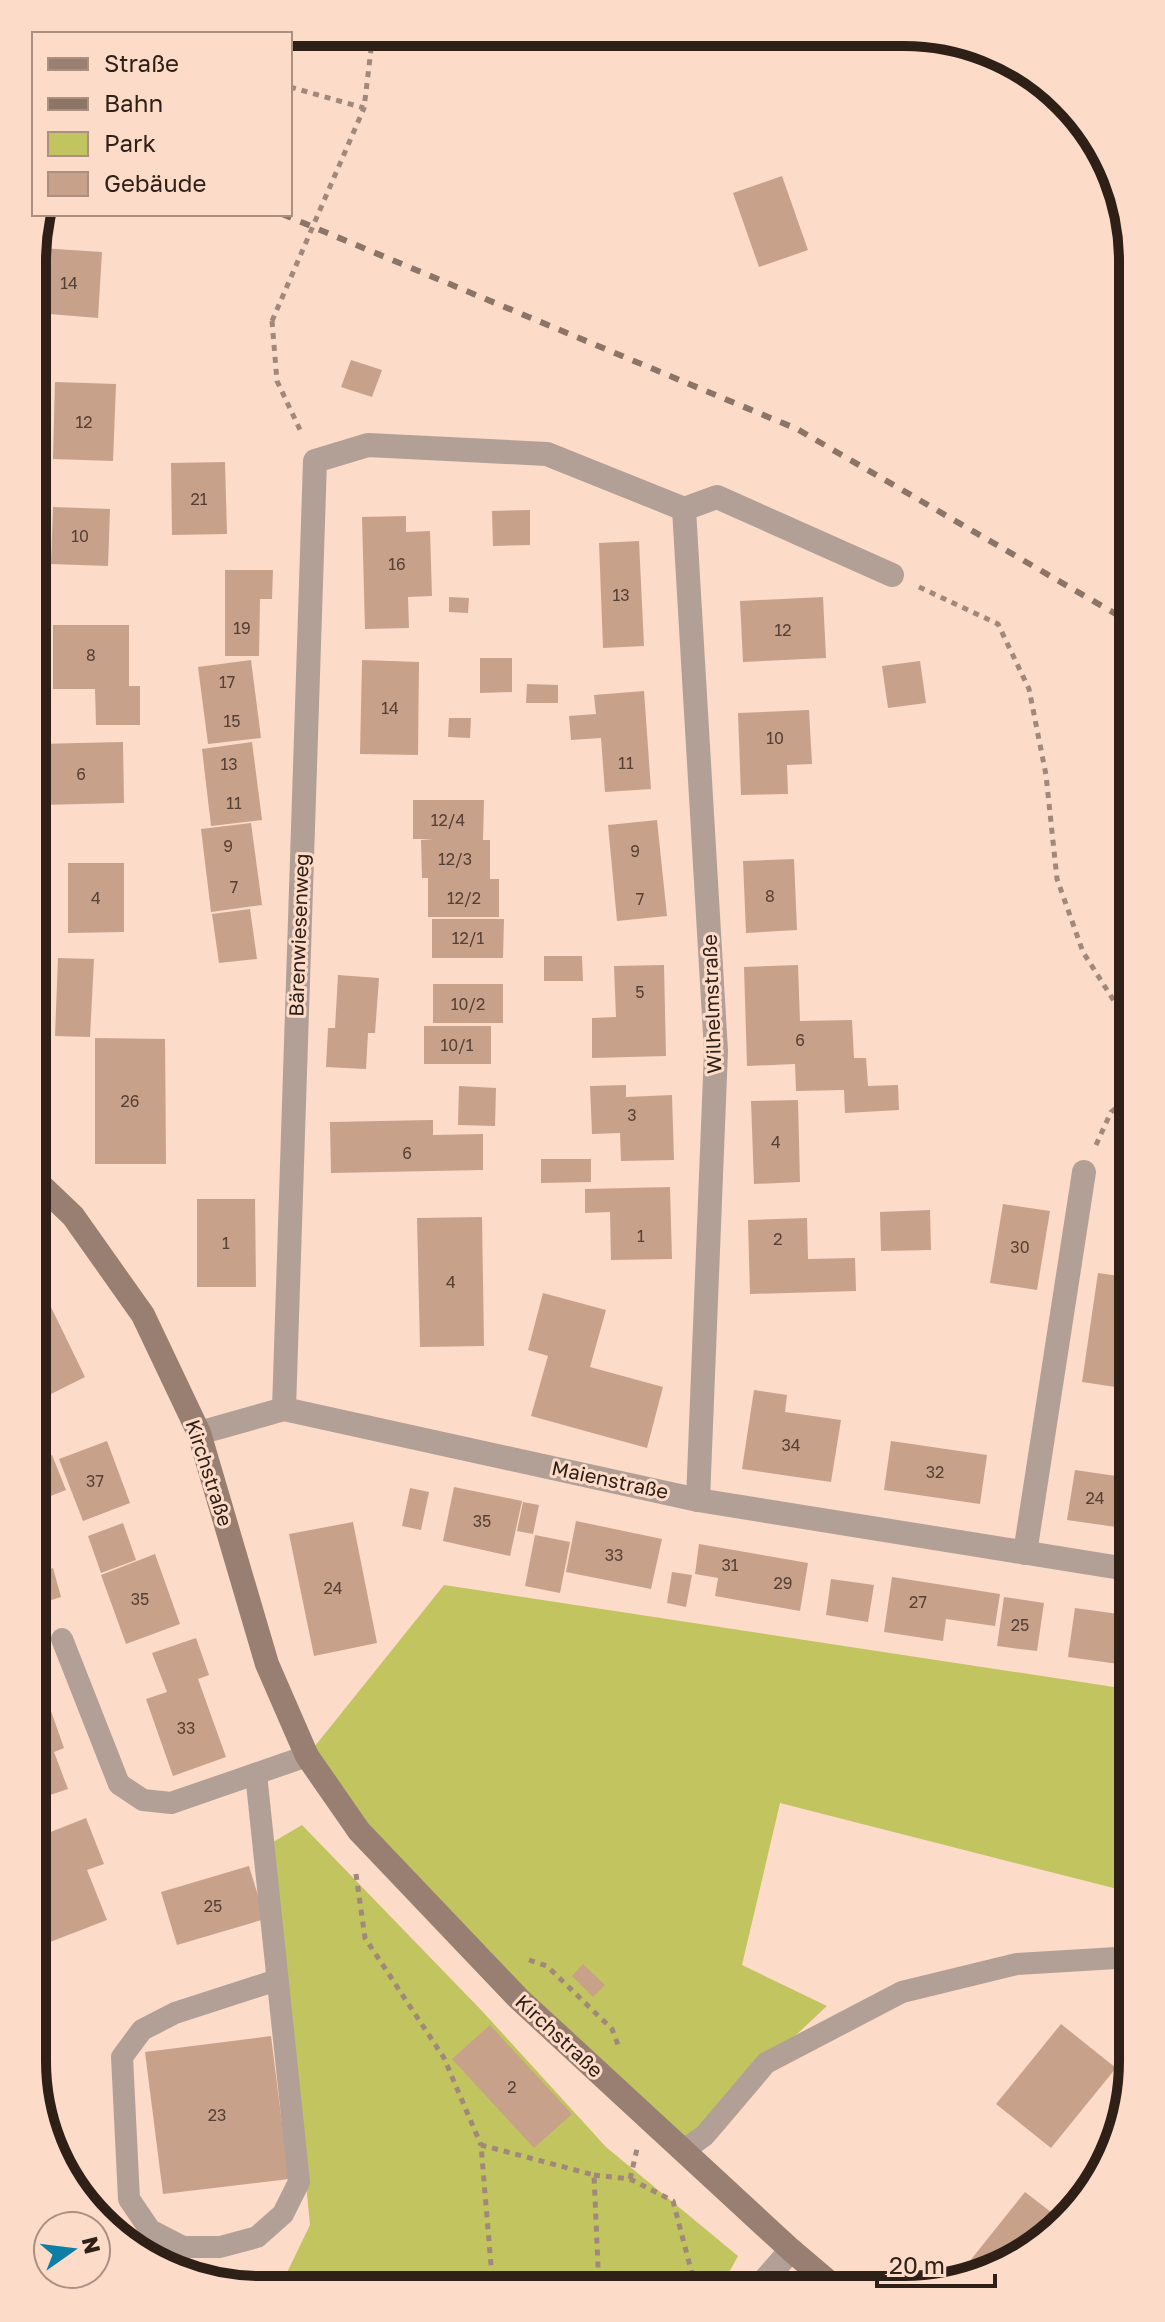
<svg xmlns="http://www.w3.org/2000/svg" width="1165" height="2322" viewBox="0 0 1165 2322" font-family="'Golos Text',sans-serif">
<style>
.green{fill:#c2c460}
.building{fill:#c8a18b}
.lines{fill:none;stroke-linecap:round;stroke-linejoin:round}
.path{stroke:#a1887a;stroke-width:5;stroke-dasharray:6 6;stroke-linecap:butt}
.lane{stroke:#b2a096;stroke-width:22}
.street{stroke:#b2a096;stroke-width:24}
.secondary{stroke:#997f71;stroke-width:24}
.rail{stroke:#8c7467;stroke-width:6;stroke-dasharray:10 10;stroke-linecap:butt}
.path-bridge{stroke:#a1887a;stroke-width:5;stroke-dasharray:6 6;stroke-linecap:butt}
.labels{text-anchor:middle;stroke-width:6;stroke-linejoin:round;paint-order:stroke}
.number-label{font-size:16px;fill:#554034}
.street-label{font-size:20px;fill:#2f2017;stroke:#fddbc9}
.rim{fill:none;stroke:#2f2017;stroke-width:10}
</style>
<rect width="100%" height="100%" fill="#fddbc9"/>
<!-- green -->
<g class="green">
<path d="M444,1585L1127,1689L1133,1708V1893L780,1803L742,1965L827,2006L766,2063L683,2151L519,1999L307,1756Z"/>
<path d="M302,1825L483,2012L606,2147L738,2256L720,2289L232,2288L282,2283L310,2225L273,1842Z"/>
</g>
<!-- building -->
<g class="building">
<path d="M782,176L808,250L759,267L733,193Z"/>
<path d="M41,248L102,252L98,318L37,313Z"/>
<path d="M351,360L382,370L372,397L341,387Z"/>
<path d="M55,382L116,384L113,461L53,459Z"/>
<path d="M225,462L227,534L172,535L171,463Z"/>
<path d="M53,507L110,509L108,566L51,564Z"/>
<path d="M530,510V545L493,546L492,511Z"/>
<path d="M406,516V532L430,531L432,596L408,597L409,628L365,629L362,517Z"/>
<path d="M639,541L644,646L603,648L599,543Z"/>
<path d="M225,570H273L272,599H260L259,656H225Z"/>
<path d="M449,597L469,598L468,613L449,612Z"/>
<path d="M823,597L826,658L743,662L740,601Z"/>
<path d="M53,625H129V686H140V725H96L95,689H53Z"/>
<path d="M480,658H512V692L480,693Z"/>
<path d="M251,660L261,738L208,744L198,667Z"/>
<path d="M362,660L419,662L418,755L360,754Z"/>
<path d="M920,661L926,703L888,708L882,666Z"/>
<path d="M527,684L558,685V703H526Z"/>
<path d="M644,691L651,789L605,792L601,738L571,740L569,716L596,714L594,695Z"/>
<path d="M809,710L812,764L787,765L788,794L741,795L738,713Z"/>
<path d="M449,718H471L470,738L448,737Z"/>
<path d="M123,742L124,803L39,805L37,744Z"/>
<path d="M252,742L262,820L211,826L202,749Z"/>
<path d="M413,800H484L483,840H490V879H499V917H428V878H422L421,840L434,839H413Z"/>
<path d="M657,820L667,916L617,921L608,825Z"/>
<path d="M251,823L262,905L211,912L201,829Z"/>
<path d="M794,859L797,930L746,933L743,861Z"/>
<path d="M68,863H124V932L68,933Z"/>
<path d="M250,909L257,959L219,963L212,914Z"/>
<path d="M432,919H504L503,958H432Z"/>
<path d="M544,956H582L583,981H544Z"/>
<path d="M58,958L94,959L90,1037L55,1036Z"/>
<path d="M664,965L666,1056L592,1058V1018L616,1017L614,966Z"/>
<path d="M798,965L800,1021L852,1020L854,1058H866L868,1086L898,1085L899,1110L845,1113L844,1090L796,1091L795,1064L747,1066L744,967Z"/>
<path d="M338,975L379,978L375,1033H368L366,1069L326,1067L328,1028H335Z"/>
<rect x="433" y="984" width="70" height="39"/>
<rect x="424" y="1026" width="67" height="38"/>
<path d="M95,1038L165,1039L166,1164H95Z"/>
<path d="M626,1085V1097L672,1095L674,1160L621,1161L620,1133L592,1134L590,1086Z"/>
<path d="M459,1086L496,1088L495,1126L458,1125Z"/>
<path d="M798,1100L800,1182L754,1184L751,1101Z"/>
<path d="M433,1120V1135L483,1134V1170L331,1173L330,1122Z"/>
<path d="M541,1159H591V1182L541,1183Z"/>
<path d="M670,1187L672,1259L611,1260L610,1212L585,1213V1189Z"/>
<path d="M197,1199H255L256,1287H197Z"/>
<path d="M1003,1204L1050,1211L1037,1290L990,1283Z"/>
<path d="M930,1210L931,1250L881,1251L880,1212Z"/>
<path d="M482,1217L484,1346L420,1347L417,1218Z"/>
<path d="M807,1218L808,1259L855,1258L856,1291L750,1294L748,1220Z"/>
<path d="M1098,1273L1133,1278L1129,1305H1133V1367L1129,1389L1082,1382Z"/>
<path d="M543,1293L606,1310L590,1367L663,1387L647,1448L531,1416L548,1356L528,1350Z"/>
<path d="M50,1305L85,1377L33,1403V1313Z"/>
<path d="M754,1390L787,1395L785,1412L841,1420L831,1482L742,1469Z"/>
<path d="M1123,1397L1133,1399V1423L1119,1421Z"/>
<path d="M107,1441L130,1503L83,1521L59,1459Z"/>
<path d="M891,1441L987,1455L980,1504L884,1490Z"/>
<path d="M52,1455L66,1490L33,1503V1462Z"/>
<path d="M1075,1470L1123,1477L1116,1527L1067,1520Z"/>
<path d="M454,1487L522,1501L510,1556L443,1541Z"/>
<path d="M410,1488L429,1492L421,1530L402,1526Z"/>
<path d="M523,1502L539,1505L533,1534L517,1531Z"/>
<path d="M576,1521L662,1539L651,1589L566,1572Z"/>
<path d="M353,1522L377,1643L314,1656L289,1534Z"/>
<path d="M123,1523L136,1560L101,1573L88,1536Z"/>
<path d="M535,1535L570,1542L560,1593L525,1586Z"/>
<path d="M699,1544L808,1563L800,1611L715,1596L718,1578L695,1574Z"/>
<path d="M155,1554L180,1624L126,1644L101,1575Z"/>
<path d="M53,1568L61,1597L35,1605L43,1630L32,1634L33,1575Z"/>
<path d="M672,1572L692,1575L686,1607L667,1603Z"/>
<path d="M892,1577L1000,1594L995,1626L946,1619L943,1641L884,1632Z"/>
<path d="M831,1579L874,1585L868,1622L826,1615Z"/>
<path d="M1004,1597L1044,1603L1037,1651L997,1646Z"/>
<path d="M1075,1608L1133,1616V1666L1068,1657Z"/>
<path d="M196,1638L209,1675L198,1679L226,1757L173,1776L146,1699L167,1692L152,1653Z"/>
<path d="M39,1677L64,1748L54,1752L68,1789L32,1801V1680Z"/>
<path d="M86,1818L104,1864L87,1870L107,1920L50,1942L32,1896V1869L48,1863L38,1837Z"/>
<path d="M249,1866L265,1919L177,1945L161,1892Z"/>
<path d="M583,1964L605,1985L593,1997L572,1976Z"/>
<path d="M1061,2024L1116,2068L1051,2148L996,2104Z"/>
<path d="M490,2025L572,2114L534,2148L452,2059Z"/>
<path d="M271,2036L289,2179L163,2194L145,2052Z"/>
<path d="M1025,2192L1060,2219L977,2278L953,2282Z"/>
</g>
<g class="lines">
<!-- path -->
<g class="path">
<path d="M290,87L364,108L373,33"/>
<path d="M272,321L277,381L302,434"/>
<path d="M919,587L998,624L1029,689L1046,775L1057,879L1083,952L1133,1031"/>
<path d="M1096,1145L1111,1112L1133,1096"/>
<path d="M356,1874L365,1938L444,2058L481,2145"/>
<path d="M529,1960L547,1966L612,2029L618,2045"/>
<path d="M594,2175L630,2179L673,2201L696,2289"/>
<path d="M630,2179L637,2149"/>
<path d="M493,2289L481,2145L594,2175L599,2289"/>
</g>
<!-- lane -->
<g class="lane">
<path d="M62,1639L119,1784L143,1800L171,1803L307,1756"/>
<path d="M256,1774L299,2182L283,2214L257,2237L220,2247H183L150,2230L129,2199L122,2057L142,2030L175,2013L277,1980"/>
<path d="M1125,1957L1132,2004"/>
<path d="M683,2151L705,2135L766,2063L902,1992L1017,1964L1133,1957"/>
</g>
<!-- street -->
<g class="street">
<path d="M284,1409L315,461L368,445L547,454L684,509"/>
<path d="M199,1433L284,1409L698,1500L1133,1570"/>
<path d="M698,1500L716,1051L684,509L717,497L892,575"/>
<path d="M1025,1553L1084,1172"/>
<path d="M756,2290L791,2250"/>
</g>
<!-- secondary -->
<path class="secondary" d="M33,1178L73,1216L143,1315L199,1433L267,1664L307,1756L359,1831L519,1999L791,2250L838,2290"/>
<!-- rail -->
<path class="rail" d="M282,214L797,429L1133,624"/>
<!-- path-bridge -->
<path class="path-bridge" d="M272,321L364,108"/>
</g>
<g class="labels">
<!-- number labels -->
<g class="number-label">
<text x="69" y="289">14</text>
<text x="84" y="428">12</text>
<text x="199" y="505">21</text>
<text x="80" y="542">10</text>
<text x="397" y="570">16</text>
<text x="621" y="601">13</text>
<text x="242" y="634">19</text>
<text x="783" y="636">12</text>
<text x="91" y="661">8</text>
<text x="227" y="688">17</text>
<text x="390" y="714">14</text>
<text x="232" y="727">15</text>
<text x="775" y="744">10</text>
<text x="626" y="769">11</text>
<text x="229" y="770">13</text>
<text x="81" y="780">6</text>
<text x="234" y="809">11</text>
<text x="448" y="826">12/4</text>
<text x="228" y="852">9</text>
<text x="635" y="857">9</text>
<text x="455" y="865">12/3</text>
<text x="234" y="893">7</text>
<text x="770" y="902">8</text>
<text x="96" y="904">4</text>
<text x="464" y="904">12/2</text>
<text x="640" y="905">7</text>
<text x="468" y="944">12/1</text>
<text x="640" y="998">5</text>
<text x="468" y="1010">10/2</text>
<text x="800" y="1046">6</text>
<text x="457" y="1051">10/1</text>
<text x="130" y="1107">26</text>
<text x="632" y="1121">3</text>
<text x="776" y="1148">4</text>
<text x="407" y="1159">6</text>
<text x="641" y="1242">1</text>
<text x="778" y="1245">2</text>
<text x="226" y="1249">1</text>
<text x="1020" y="1253">30</text>
<text x="451" y="1288">4</text>
<text x="791" y="1451">34</text>
<text x="935" y="1478">32</text>
<text x="95" y="1487">37</text>
<text x="1095" y="1504">24</text>
<text x="482" y="1527">35</text>
<text x="614" y="1561">33</text>
<text x="730" y="1571">31</text>
<text x="783" y="1589">29</text>
<text x="333" y="1594">24</text>
<text x="140" y="1605">35</text>
<text x="918" y="1608">27</text>
<text x="1020" y="1631">25</text>
<text x="186" y="1734">33</text>
<text x="213" y="1912">25</text>
<text x="512" y="2093">2</text>
<text x="217" y="2121">23</text>
</g>
<!-- street labels -->
<g class="street-label">
<text transform="translate(299 935) rotate(-88)" y="7">Bärenwiesenweg</text>
<text transform="translate(712 1004) rotate(-92)" y="7">Wilhelmstraße</text>
<text transform="translate(209 1473) rotate(72)" y="7">Kirchstraße</text>
<text transform="translate(610 1480) rotate(12)" y="7">Maienstraße</text>
<text transform="translate(559 2036) rotate(43)" y="7">Kirchstraße</text>
</g>
</g>
<!-- crop -->
<path d="M0 0H1165V2322H0ZM261 46H904A215 215 0 0 1 1119 261V2061A215 215 0 0 1 904 2276H261A215 215 0 0 1 46 2061V261A215 215 0 0 1 261 46Z" fill="#fddbc9" fill-rule="evenodd"/>
<path class="rim" d="M261 46H904A215 215 0 0 1 1119 261V2061A215 215 0 0 1 904 2276H261A215 215 0 0 1 46 2061V261A215 215 0 0 1 261 46Z"/>
<!-- legend -->
<rect x="32" y="32" width="260" height="184" fill="#fddbc9" stroke="#ab9082" stroke-width="2"/>
<rect x="48" y="58" width="40" height="12" fill="#997f71" stroke="#ab9082" stroke-width="2"/>
<text x="104" y="72" font-size="24" fill="#2f2017">Straße</text>
<rect x="48" y="98" width="40" height="12" fill="#8c7467" stroke="#ab9082" stroke-width="2"/>
<text x="104" y="112" font-size="24" fill="#2f2017">Bahn</text>
<rect x="48" y="132" width="40" height="24" fill="#c2c460" stroke="#ab9082" stroke-width="2"/>
<text x="104" y="152" font-size="24" fill="#2f2017">Park</text>
<rect x="48" y="172" width="40" height="24" fill="#c8a18b" stroke="#ab9082" stroke-width="2"/>
<text x="104" y="192" font-size="24" fill="#2f2017">Gebäude</text>
<!-- north arrow -->
<g transform="translate(72 2250) rotate(76)"><circle r="38" fill="#fddbc9" stroke="#ab9082" stroke-width="2"/>
<path d="M0-6L14 30L0 20L-14 30Z" fill="#0d7ea6"/>
<text y="-12" font-size="22" font-weight="bold" text-anchor="middle" fill="#2f2017">N</text>
</g>
<!-- scale -->
<path d="M877 2274v12h118v-12" fill="none" stroke="#2f2017" stroke-width="4"/>
<text x="889" y="2274" font-size="24" fill="#2f2017" stroke="#fddbc9" stroke-width="6" paint-order="stroke">20 m</text>
</svg>
